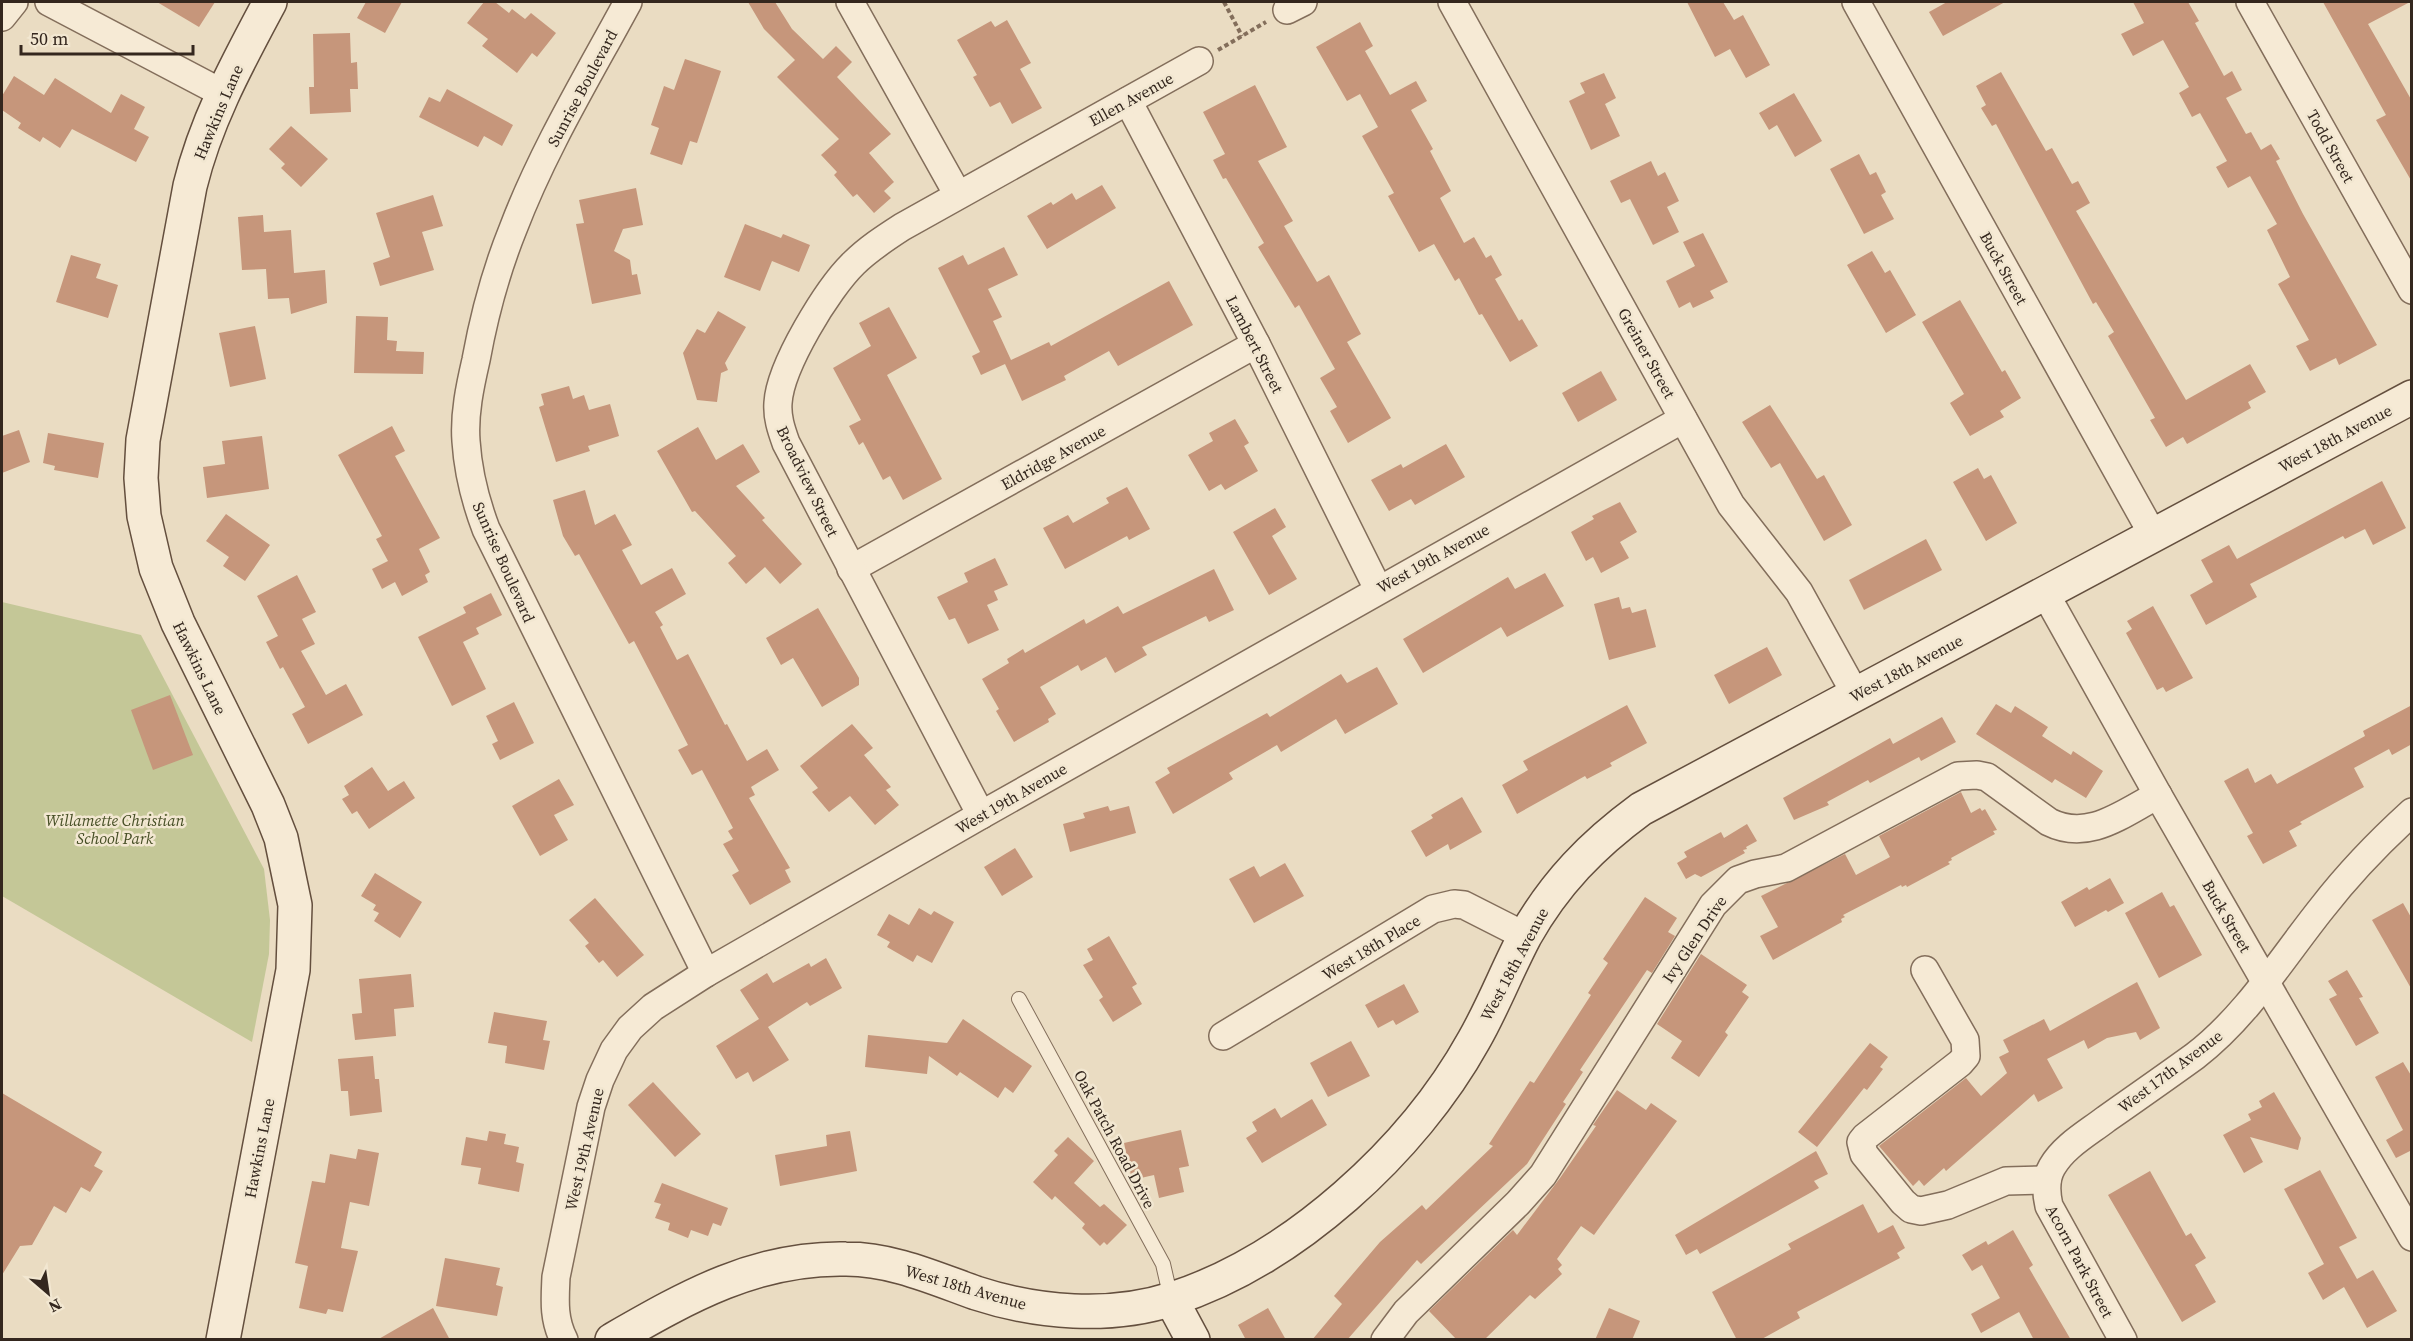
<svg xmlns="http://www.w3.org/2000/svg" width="2413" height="1341" viewBox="0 0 2413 1341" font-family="'Source Serif 4',serif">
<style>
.green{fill:#c4c797}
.building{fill:#c6967b}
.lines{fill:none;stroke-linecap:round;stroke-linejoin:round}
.lane-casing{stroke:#836e5b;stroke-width:16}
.street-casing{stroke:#836e5b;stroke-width:30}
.secondary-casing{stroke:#644f3e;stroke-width:36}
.path{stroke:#836e5b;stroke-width:4;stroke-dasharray:4.5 3;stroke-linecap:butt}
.lane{stroke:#f6ead5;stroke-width:14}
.street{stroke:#f6ead5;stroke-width:27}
.secondary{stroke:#f6ead5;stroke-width:33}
.labels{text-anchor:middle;stroke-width:5;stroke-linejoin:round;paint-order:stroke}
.street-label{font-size:16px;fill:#34271e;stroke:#f2e7d1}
.park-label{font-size:16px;font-style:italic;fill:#474f26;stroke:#f2e7d1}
</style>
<rect width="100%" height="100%" fill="#eadcc2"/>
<!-- green -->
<path class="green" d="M2,602L141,635L264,869L270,920L269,954L252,1042L2,896Z"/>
<!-- building -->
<g class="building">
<path d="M157,2H215L199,27Z"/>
<path d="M366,2H402L385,33L357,18Z"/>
<path d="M484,2H495L509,13L512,9L525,19L531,13L556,33L537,57L532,53L517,73L482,46L488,39L467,23Z"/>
<path d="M748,2H775L792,29L823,59L836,46L852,62L837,77L891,134L869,153L894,182L884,191L891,198L874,213L857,194L853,197L834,175L837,172L821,155L839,139L777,77L795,60L764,29Z"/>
<path d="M1687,2H1723L1734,20L1743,15L1770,65L1746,78L1730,49L1715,57Z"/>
<path d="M1947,2H2005L1943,36L1929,12Z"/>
<path d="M2133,2H2188L2199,21L2195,23L2224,76L2232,71L2242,90L2226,98L2246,134L2251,132L2261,150L2271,144L2280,159L2276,161L2303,214L2377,345L2339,365L2336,358L2310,371L2296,346L2309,340L2278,284L2290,277L2267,230L2277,224L2250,176L2228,188L2216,167L2227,161L2200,113L2192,117L2179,93L2189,87L2163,40L2133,56L2121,34L2144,23Z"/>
<path d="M2323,2H2410L2368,24L2412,101V182L2376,120L2386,115Z"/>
<path d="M1007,20L1031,63L1020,69L1042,108L1012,124L1000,102L990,107L973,77L977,75L957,40L991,21L995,27Z"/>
<path d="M1360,22L1373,46L1365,51L1390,95L1416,81L1427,101L1411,110L1433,149L1430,151L1451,191L1440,198L1464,243L1474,237L1486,258L1491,255L1502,275L1495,279L1519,321L1522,319L1538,346L1510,362L1482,314L1479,315L1459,278L1455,281L1434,244L1419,252L1388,196L1394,193L1362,136L1378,127L1360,94L1347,101L1316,47Z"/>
<path d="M350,33L351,63L357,62L358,89H350L351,112L310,114L309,87H314L313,34Z"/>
<path d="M685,59L721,71L697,143L690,141L682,165L650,154L659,128L651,125L664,86L674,90Z"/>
<path d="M2001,72L2046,151L2052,148L2072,184L2078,181L2090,203L2076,211L2186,400L2250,364L2266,392L2248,402L2251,408L2187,444L2183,437L2166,447L2150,420L2155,418L2108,336L2114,332L2096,302L2093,304L1996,124L1992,126L1981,108L1986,105L1976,86Z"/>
<path d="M1604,73L1616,98L1605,104L1620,136L1591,150L1569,101L1585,93L1580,83Z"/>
<path d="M14,76L44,95L55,78L111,113L121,94L145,107L134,129L149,137L136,162L72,129L60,148L43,137L40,142L18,128L21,123L2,110V96Z"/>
<path d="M1255,85L1287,147L1258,161L1293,221L1284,226L1317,282L1329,275L1361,334L1347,342L1391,418L1348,443L1330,411L1337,407L1320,378L1335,369L1299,305L1295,308L1258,247L1264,243L1226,178L1223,179L1213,160L1225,154L1203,112Z"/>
<path d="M447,89L513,125L502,146L484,136L478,147L419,117L429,97L440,102Z"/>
<path d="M1794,93L1822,141L1795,157L1777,125L1769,130L1759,113Z"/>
<path d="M291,126L328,159L301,187L281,168L285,164L269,149Z"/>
<path d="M1859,154L1870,175L1876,172L1886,192L1881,195L1894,219L1864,234L1830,169Z"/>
<path d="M1651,161L1658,176L1665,172L1679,201L1667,207L1679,232L1653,245L1630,199L1621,203L1610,181Z"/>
<path d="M1102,185L1116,208L1047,249L1027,216L1051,202L1053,205L1072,193L1076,200Z"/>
<path d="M636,188L643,225L623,229L614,251L630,260L632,275L637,274L641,294L592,304L576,224L584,223L579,200Z"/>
<path d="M433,195L443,226L422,232L434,270L380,286L373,263L390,257L376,213Z"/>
<path d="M263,215L264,232L291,230L294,273L325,270L327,303L291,314L289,298L268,299L266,269L242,270L238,217Z"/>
<path d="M745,224L781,238L783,234L810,245L799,272L772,261L760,291L724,277Z"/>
<path d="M1703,233L1728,282L1710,291L1714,298L1693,308L1690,302L1679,308L1666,281L1695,266L1683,242Z"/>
<path d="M1004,247L1018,275L988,289L1002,317L993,321L1011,360L1049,342L1051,346L1169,281L1193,325L1118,366L1109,351L1064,376L1066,380L1022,401L1005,364L981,375L972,356L980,352L938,268L963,255L968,265Z"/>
<path d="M1872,251L1885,273L1890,270L1916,315L1886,333L1847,265Z"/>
<path d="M71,255L101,264L96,278L118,285L108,318L56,302Z"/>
<path d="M1960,300L2002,372L2005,370L2021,398L2000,411L2004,417L1970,436L1950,403L1964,394L1922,322Z"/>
<path d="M889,307L917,358L887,375L942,479L903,500L890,476L883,480L863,442L859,445L849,426L861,420L833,368L871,346L859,323Z"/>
<path d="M718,311L746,327L725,363L728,370L721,373L717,402L697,400L683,353L697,329L705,333Z"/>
<path d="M356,316L388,317L387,340L397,341L396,351L424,352L423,374L354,373Z"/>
<path d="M255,326L266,379L230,387L219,333Z"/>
<path d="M1601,371L1617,400L1578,422L1562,393Z"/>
<path d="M569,386L573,399L584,395L589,410L610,404L619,436L588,446L590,451L556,462L539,407L544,405L541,394Z"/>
<path d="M1770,405L1817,479L1824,475L1852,525L1824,541L1780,463L1771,468L1742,422Z"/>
<path d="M1235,419L1249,443L1244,446L1258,471L1225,490L1221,484L1209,491L1188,455L1213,441L1209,433Z"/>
<path d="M392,426L405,451L395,456L440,538L419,549L430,572L425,575L428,582L402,596L395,582L382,589L372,569L388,561L376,539L382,536L338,455Z"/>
<path d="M698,427L716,460L743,444L760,472L736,486L765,518L762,520L802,564L780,584L765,567L746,584L728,563L736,556L695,511L692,512L657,451Z"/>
<path d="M19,430L30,462L2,473V436Z"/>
<path d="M48,433L104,443L98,478L54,470L55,466L43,463Z"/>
<path d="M262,436L269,489L207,498L203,467L225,464L222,441Z"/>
<path d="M1446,444L1465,477L1415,505L1411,499L1389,511L1371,480L1401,464L1403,468Z"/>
<path d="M1978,468L1984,479L1991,475L2017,523L1986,541L1953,482Z"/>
<path d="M2382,481L2406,528L2373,545L2365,529L2345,539L2343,536L2250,584L2257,597L2206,625L2190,595L2213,582L2201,560L2229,545L2237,559Z"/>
<path d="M1127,487L1150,529L1129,540L1127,536L1065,569L1043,528L1068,515L1073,523L1109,503L1106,498Z"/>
<path d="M585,490L595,525L615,514L632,545L622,550L641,585L672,568L686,594L655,612L663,625L660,627L677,660L688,654L725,725L727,724L747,761L767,749L779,770L751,787L755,795L749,798L790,868L785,870L791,882L750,905L732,875L739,871L723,844L733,839L728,831L733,828L702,770L692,775L678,750L688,745L634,641L629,644L579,554L575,556L563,536L553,500Z"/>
<path d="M1620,502L1637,532L1620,542L1629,558L1601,573L1593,557L1586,561L1571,532L1594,519L1592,516Z"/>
<path d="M1275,508L1286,527L1272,536L1297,579L1269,595L1233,532Z"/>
<path d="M226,514L270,545L245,581L223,566L229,557L206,541Z"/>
<path d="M1926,539L1942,570L1864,610L1849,580Z"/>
<path d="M995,558L1008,585L994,591L998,600L987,605L999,630L968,644L955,618L949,620L937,597L968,582L964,573Z"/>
<path d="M1214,569L1234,610L1209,622L1206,616L1142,647L1147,655L1115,673L1106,657L1081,671L1078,665L1040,687L1056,714L1048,719L1049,722L1014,742L996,711L999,709L982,679L1009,663L1007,659L1023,649L1025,653L1084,619L1086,624L1118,606L1123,614Z"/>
<path d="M1545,573L1564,606L1507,637L1501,627L1423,673L1403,639L1508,577L1515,589Z"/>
<path d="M297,575L316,612L302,619L315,644L301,651L326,695L346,684L363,715L308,744L292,714L305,707L283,667L280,669L266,642L278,636L257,596Z"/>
<path d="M491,593L502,615L476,628L479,634L463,642L486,689L452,706L418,637L466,613L463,607Z"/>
<path d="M1619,597L1622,609L1630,607L1632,613L1646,609L1656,647L1609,660L1594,604Z"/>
<path d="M2153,606L2193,678L2166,692L2163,687L2157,690L2126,633L2132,629L2127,621Z"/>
<path d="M818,608L859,678V685L822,707L793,658L781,665L766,638Z"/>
<path d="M1767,647L1782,675L1729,704L1714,675Z"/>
<path d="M1377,667L1398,704L1345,734L1336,719L1281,752L1277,745L1229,773L1233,779L1173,814L1155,782L1170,773L1167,768L1267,713L1270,717L1341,674L1347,683Z"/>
<path d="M170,695L193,755L153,770L131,710Z"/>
<path d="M514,702L534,743L500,760L492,744L498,741L486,716Z"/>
<path d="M1996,704L2011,713L2015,706L2048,727L2042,736L2071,755L2073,751L2103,771L2086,798L2055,779L2052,783L1976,734Z"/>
<path d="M1627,705L1647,743L1610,763L1612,766L1587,779L1585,776L1517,814L1502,785L1528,770L1523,761Z"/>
<path d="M2412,705V744L2392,755L2389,749L2354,768L2364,787L2300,822L2302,824L2289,831L2297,846L2263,864L2247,836L2253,833L2224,781L2248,768L2255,783L2271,774L2277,784L2365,736L2363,731Z"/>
<path d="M1942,717L1956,742L1921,761L1919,757L1870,783L1868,780L1827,802L1829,805L1794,820L1783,798L1890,738L1893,744Z"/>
<path d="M852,724L873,748L864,755L891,787L886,790L899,805L875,825L850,796L829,812L812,792L818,788L800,766Z"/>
<path d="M372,767L388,791L404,781L415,798L369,829L357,811L352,814L342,799L349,795L344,786Z"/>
<path d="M559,779L574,805L554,815L568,840L540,856L512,806Z"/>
<path d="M1961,792L1971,813L1980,808L1982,811L1985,809L1997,830L1993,831L1995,834L1951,858L1952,860L1948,862L1950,864L1907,887L1906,885L1902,887L1901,885L1843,915L1845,917L1841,919L1842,922L1773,960L1760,936L1778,927L1761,896L1845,854L1856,875L1890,857L1879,836Z"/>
<path d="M1462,797L1482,832L1450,850L1448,844L1426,857L1411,831L1433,818L1431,815Z"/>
<path d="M1108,806L1110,811L1129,806L1136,833L1070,852L1063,824L1085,818L1083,813Z"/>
<path d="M1747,824L1757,841L1746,847L1747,849L1743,850L1745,853L1701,877L1695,874L1686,879L1677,863L1687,857L1684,852L1721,832L1724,838Z"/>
<path d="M1015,848L1033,877L1002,896L984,867Z"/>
<path d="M1285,863L1304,896L1254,923L1229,879L1254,866L1260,877Z"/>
<path d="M375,873L422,902L400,938L374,921L379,913L373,910L376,905L361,896Z"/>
<path d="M2110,878L2124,903L2108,912L2106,910L2075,927L2061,902L2087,887L2089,890Z"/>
<path d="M2162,892L2170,907L2174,905L2202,955L2159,978L2125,913Z"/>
<path d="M1645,897L1677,918L1668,932L1675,936L1652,973L1647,970L1580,1070L1583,1072L1563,1102L1566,1104L1527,1164L1421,1264L1417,1260L1347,1340H1312L1342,1304L1334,1296L1380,1242L1422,1205L1426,1210L1493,1146L1489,1144L1530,1081L1534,1083L1591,995L1588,993L1608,963L1603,959Z"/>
<path d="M595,898L644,955L617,977L603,960L599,963L585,946L589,943L569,920Z"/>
<path d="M2403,903L2412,919V990L2372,920Z"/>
<path d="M919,908L931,915L934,911L954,922L932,963L917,955L913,962L887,947L890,942L877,935L889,914L909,925Z"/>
<path d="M1109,936L1137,984L1132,987L1142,1004L1113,1022L1099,1000L1103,997L1083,965L1093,960L1087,949Z"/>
<path d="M1701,954L1747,985L1742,992L1749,997L1725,1032L1728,1035L1699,1077L1671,1058L1682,1041L1657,1024Z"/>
<path d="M826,958L842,988L810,1006L807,1002L768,1027L789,1060L753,1082L748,1072L736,1079L716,1046L759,1019L740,990L767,973L773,983L809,963L811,967Z"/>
<path d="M2347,970L2363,997L2359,998L2379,1033L2356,1046L2329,999L2337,995L2328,981Z"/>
<path d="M411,974L414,1007L394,1009L396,1036L355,1040L352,1014L362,1013L359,979Z"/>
<path d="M2137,982L2160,1028L2140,1040L2136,1032L2107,1038L2088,1049L2084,1040L2047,1059L2063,1088L2038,1102L2034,1094L1946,1171L1944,1168L1924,1186L1919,1180L1913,1186L1879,1146L1966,1078L1981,1096L2007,1073L1999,1057L2009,1052L2003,1040L2044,1019L2050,1031Z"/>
<path d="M1404,984L1419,1012L1396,1025L1393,1020L1378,1028L1365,1005Z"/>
<path d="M494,1012L547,1021L543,1040L550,1041L544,1070L505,1063L507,1046L488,1043Z"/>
<path d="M963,1019L1032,1066L1013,1093L1005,1087L998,1098L960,1072L957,1076L929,1056L927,1074L865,1067L868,1035L947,1043Z"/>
<path d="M1351,1041L1370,1076L1328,1097L1310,1063Z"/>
<path d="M1870,1043L1888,1057L1880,1067L1883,1069L1867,1090L1864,1088L1817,1147L1798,1132Z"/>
<path d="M373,1056L375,1079H379L382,1112L350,1116L348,1091H341L338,1059Z"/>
<path d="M2403,1062L2412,1077V1150L2396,1158L2386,1140L2403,1130L2375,1077Z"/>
<path d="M653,1082L701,1134L675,1157L628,1105Z"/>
<path d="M1617,1090L1646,1110L1651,1103L1677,1121L1594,1235L1581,1226L1557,1259L1562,1265L1558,1269L1562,1274L1535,1299L1530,1295L1484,1340H1457L1429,1311L1513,1230L1517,1235L1560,1178L1596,1126L1593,1125Z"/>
<path d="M2274,1092L2301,1138L2298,1150L2250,1137L2263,1162L2244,1173L2223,1135L2251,1120L2248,1114L2262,1107L2259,1101Z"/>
<path d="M2,1093L102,1152L94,1166L103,1171L90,1192L81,1187L66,1213L54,1206L32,1245L20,1246L2,1275Z"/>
<path d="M1312,1099L1327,1125L1262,1163L1246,1138L1257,1131L1252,1122L1275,1108L1281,1118Z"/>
<path d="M1181,1130L1189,1166L1179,1168L1184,1192L1159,1198L1154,1175L1132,1180L1124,1143Z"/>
<path d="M489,1131L506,1134L504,1144L519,1147L516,1162L524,1164L519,1192L478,1184L481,1168L461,1165L466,1137L487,1141Z"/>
<path d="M850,1131L857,1171L780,1186L775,1155L827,1146L826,1135Z"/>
<path d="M1068,1137L1094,1161L1074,1183L1100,1207L1104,1204L1127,1225L1107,1245L1104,1242L1100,1246L1082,1228L1085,1224L1055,1196L1052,1200L1033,1182L1058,1155L1054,1151Z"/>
<path d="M358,1149L379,1153L369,1206L350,1202L341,1248L358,1251L343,1312L328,1309L326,1314L299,1308L308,1266L295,1263L312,1181L325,1183L330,1154L356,1159Z"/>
<path d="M1816,1151L1828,1174L1814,1181L1819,1188L1700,1254L1697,1249L1686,1255L1675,1235Z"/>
<path d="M2320,1170L2357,1238L2339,1247L2357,1279L2373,1270L2397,1311L2367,1328L2344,1287L2323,1300L2308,1273L2324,1264L2284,1189Z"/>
<path d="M2150,1171L2186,1236L2191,1233L2206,1258L2195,1265L2216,1302L2182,1322L2108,1195Z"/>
<path d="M662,1183L728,1208L721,1226L713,1223L708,1236L691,1230L688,1238L668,1230L670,1223L655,1218L661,1204L654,1202Z"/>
<path d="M1863,1204L1878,1233L1893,1225L1905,1248L1897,1253L1900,1258L1797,1312L1800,1318L1760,1340H1737L1712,1292L1791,1249L1788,1244Z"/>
<path d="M2013,1230L2033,1265L2029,1268L2071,1340H2034L2019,1312L1981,1333L1971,1314L2000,1298L1982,1265L1972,1271L1962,1255L1986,1241L1988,1245Z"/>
<path d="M445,1258L500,1268L496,1285L503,1287L497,1316L436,1306Z"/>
<path d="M433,1308L450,1340H377L403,1325Z"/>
<path d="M1268,1308L1286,1340H1246L1238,1325Z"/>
<path d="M1609,1308L1640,1321L1632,1340H1595Z"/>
</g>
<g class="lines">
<!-- lane casing -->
<g class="lane-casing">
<path id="lane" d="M1019,999L1163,1264L1171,1299"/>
</g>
<!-- street casing -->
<g class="street-casing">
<g id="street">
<path d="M49,2L222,93"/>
<path d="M628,2C588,76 543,150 513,229C496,271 484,316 476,360C470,386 464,414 466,441C468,472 475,500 486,529L706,973"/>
<path d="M850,2L958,195"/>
<path d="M1452,2L1731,505L1799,592L1856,695"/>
<path d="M1856,2L2153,535"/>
<path d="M2250,2L2412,290"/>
<path d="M1287,10L1303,2"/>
<path d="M2,17L14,2"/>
<path d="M1128,101L1256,344L1378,589"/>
<path d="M851,569L1256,344"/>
<path d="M2045,593L2158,795L2412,1237"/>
<path d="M981,815L786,443C781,429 777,417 778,403C780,366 828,288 854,263C868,249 885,238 902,227L1199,61"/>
<path d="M1925,970L1965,1040L1966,1056L1960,1063L1865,1137L1861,1142L1864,1154L1903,1202L1911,1209L1921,1211L1948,1205L2006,1181L2047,1180"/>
<path d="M1223,1036L1433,909L1454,904L1464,905L1525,936"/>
<path d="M564,1340C553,1319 555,1299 556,1277L591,1107L600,1080L614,1050L630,1028L653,1007L706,973L981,815L1683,419"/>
<path d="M1385,1340L1406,1312L1518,1203L1543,1175L1713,905L1738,880L1755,874L1786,868L1958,776L1977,775L1987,777L2049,822C2089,842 2123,813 2158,795"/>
<path d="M2123,1340L2049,1206C2046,1193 2045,1179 2052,1167C2064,1146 2088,1133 2106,1119C2136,1098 2166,1077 2195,1056C2247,1016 2282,958 2322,908C2349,873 2379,842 2412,812"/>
</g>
</g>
<!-- secondary casing -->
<g class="secondary-casing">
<g id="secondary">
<path d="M1171,1299L1193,1340"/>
<path d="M223,1340L293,970L295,905L281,838L268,805L178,623L156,568L144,516L141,478L143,440L190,186C206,120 238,62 270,2"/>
<path d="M612,1340C687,1297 756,1257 846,1259C892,1259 934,1278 976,1293C1037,1313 1110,1319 1172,1299C1293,1260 1413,1150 1474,1040C1493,1007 1507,970 1525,936C1555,883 1592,845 1641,809L2412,397"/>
</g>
</g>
<!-- path -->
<g class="path">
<path d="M1224,2L1242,36"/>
<path d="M1218,50L1266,22"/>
</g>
<!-- lane -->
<use href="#lane" class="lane"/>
<!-- street -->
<use href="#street" class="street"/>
<!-- secondary -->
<use href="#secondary" class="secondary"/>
</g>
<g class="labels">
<!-- street labels -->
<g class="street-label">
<text transform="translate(582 88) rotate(-62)" y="6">Sunrise Boulevard</text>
<text transform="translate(1131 99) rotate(-29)" y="6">Ellen Avenue</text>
<text transform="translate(218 112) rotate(-67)" y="6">Hawkins Lane</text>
<text transform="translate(2331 146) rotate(61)" y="6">Todd Street</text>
<text transform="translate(2004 268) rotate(61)" y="6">Buck Street</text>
<text transform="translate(1255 344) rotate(63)" y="6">Lambert Street</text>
<text transform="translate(1647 353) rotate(61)" y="6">Greiner Street</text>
<text transform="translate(2335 438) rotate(-28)" y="6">West 18th Avenue</text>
<text transform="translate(1053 457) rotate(-29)" y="6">Eldridge Avenue</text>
<text transform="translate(808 481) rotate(64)" y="6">Broadview Street</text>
<text transform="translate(1433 558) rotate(-29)" y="6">West 19th Avenue</text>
<text transform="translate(504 562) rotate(66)" y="6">Sunrise Boulevard</text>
<text transform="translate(200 668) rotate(64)" y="6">Hawkins Lane</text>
<text transform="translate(1906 668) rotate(-28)" y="6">West 18th Avenue</text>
<text transform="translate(1011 798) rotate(-30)" y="6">West 19th Avenue</text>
<text transform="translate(2227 916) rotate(60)" y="6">Buck Street</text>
<text transform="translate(1694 939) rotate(-56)" y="6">Ivy Glen Drive</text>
<text transform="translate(1371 947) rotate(-31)" y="6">West 18th Place</text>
<text transform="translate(1514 964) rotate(-62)" y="6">West 18th Avenue</text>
<text transform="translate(2170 1071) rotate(-37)" y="6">West 17th Avenue</text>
<text transform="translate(1115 1139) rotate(62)" y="6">Oak Patch Road Drive</text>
<text transform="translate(259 1148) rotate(-79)" y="6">Hawkins Lane</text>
<text transform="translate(584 1149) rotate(-77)" y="6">West 19th Avenue</text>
<text transform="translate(2080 1261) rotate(62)" y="6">Acorn Park Street</text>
<text transform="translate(966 1287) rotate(16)" y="6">West 18th Avenue</text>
</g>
<!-- park labels -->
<g class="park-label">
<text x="115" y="826">Willamette Christian<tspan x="115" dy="18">School Park</tspan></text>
</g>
</g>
<!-- border -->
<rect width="2413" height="1341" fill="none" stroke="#34271e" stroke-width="6"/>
<!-- north arrow -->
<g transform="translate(48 1293) rotate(151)" stroke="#f2e7d1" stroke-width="4.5" paint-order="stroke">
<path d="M0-4.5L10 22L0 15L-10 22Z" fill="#34271e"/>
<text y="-9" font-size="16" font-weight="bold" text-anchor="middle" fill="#34271e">N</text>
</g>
<!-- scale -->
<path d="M21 45v9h172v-9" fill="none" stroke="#34271e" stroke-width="3"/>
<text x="30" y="45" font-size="18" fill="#34271e" stroke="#f2e7d1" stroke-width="4.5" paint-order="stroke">50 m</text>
</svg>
